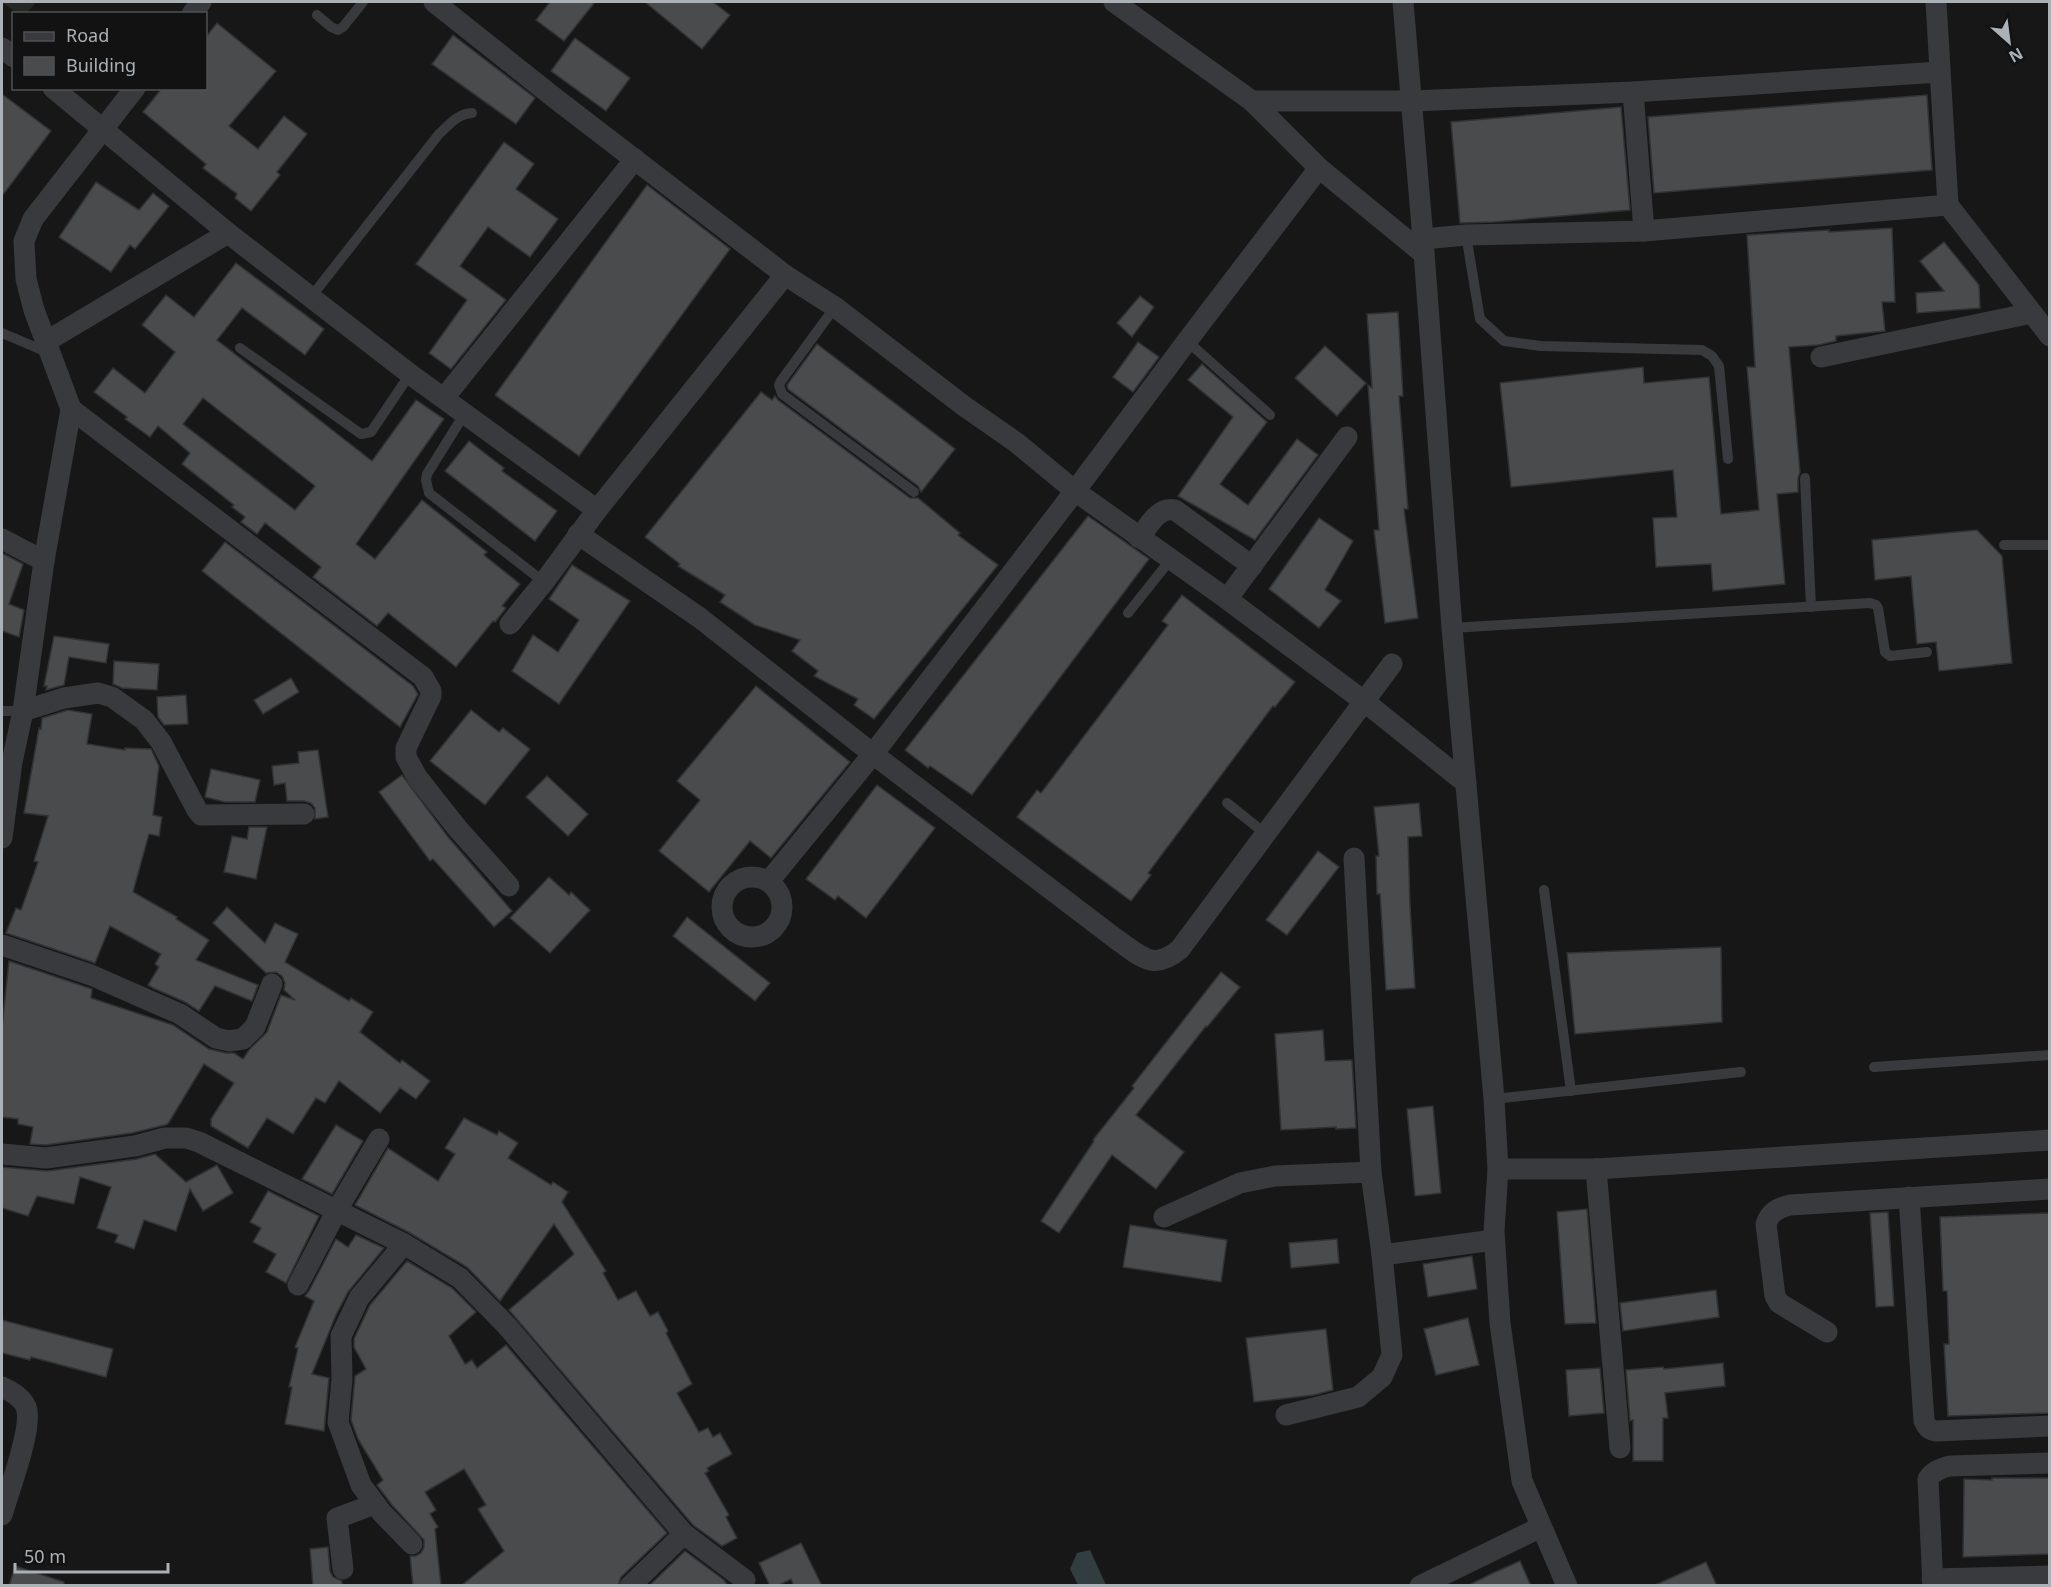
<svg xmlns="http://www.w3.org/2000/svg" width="2051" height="1587" viewBox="0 0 2051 1587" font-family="'Noto Sans',sans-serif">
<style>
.green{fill:#242a23}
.water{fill:#323d40}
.building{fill:#494b4d;stroke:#313234;stroke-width:1.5;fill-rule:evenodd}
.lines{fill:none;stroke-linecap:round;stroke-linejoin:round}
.service{stroke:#383a3d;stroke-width:10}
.minor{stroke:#383a3d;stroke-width:21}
</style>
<rect width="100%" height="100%" fill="#171718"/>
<!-- green -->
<path class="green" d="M2,2H36L26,14L17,13Z"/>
<!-- water -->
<path class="water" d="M1090,1550L1106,1585H1078L1070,1569L1077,1553Z"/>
<!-- building -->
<g class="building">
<path d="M550,2H595L564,41L536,20Z"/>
<path d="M645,2H713L730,15L702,49Z"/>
<path d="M217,23L276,71L229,126L258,149L284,116L307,134L277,172L280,175L251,211L235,198L237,194L203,168L206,164L143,112L162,88H206V37Z"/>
<path d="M453,35L535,98L516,124L432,64Z"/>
<path d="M575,38L630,78L606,111L551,71Z"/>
<path d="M2,94L51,131L2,196Z"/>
<path d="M1927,95L1932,170L1654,193L1648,117Z"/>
<path d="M1621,107L1630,210L1494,222L1460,223L1451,122Z"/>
<path d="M504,142L534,164L516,189L558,219L530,257L488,227L460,266L506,300L451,369L429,353L467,300L416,264Z"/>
<path d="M96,182L139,210L153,193L169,206L135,249L130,245L111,272L59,237Z"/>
<path d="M647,185L730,249L579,456L495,395Z"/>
<path d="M1892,228L1895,302H1882L1885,331L1836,336V341L1818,345L1789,347L1800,472L1798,478V492L1777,494L1785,584L1713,591L1711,564L1656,567L1653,518L1677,517L1673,470L1511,487L1500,383L1643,367L1644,383L1709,377L1721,514L1759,510L1747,367H1755L1747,235L1829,230V232Z"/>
<path d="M1944,242L1979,285L1980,308L1917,313L1916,293L1944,291L1920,261Z"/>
<path d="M236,263L324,329L305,355L242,308L217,340L372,461L416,400L444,419L356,544L375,559L422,500L487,552L484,555L520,584L502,606L506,608L495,622L493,621L456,667L388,613L377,626L313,577L321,567L265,523L257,534L241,522L245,517L232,507L234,505L182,464L190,453L158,426L150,437L125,419L127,417L94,392L113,368L145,393L175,352L142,325L166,295L194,317ZM203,398L315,486L295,510L183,424Z"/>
<path d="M1140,296L1154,307L1132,337L1117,323Z"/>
<path d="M1398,312L1403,396H1399L1408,509H1404L1418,618L1385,623L1374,530H1379L1368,385L1372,388L1367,314Z"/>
<path d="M1138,342L1159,357L1133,392L1113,377Z"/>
<path d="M817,344L955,449L921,492L918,486L788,389L787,385Z"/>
<path d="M1325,346L1366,383L1337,416L1295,378Z"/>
<path d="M1202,364L1267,422L1220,484L1248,505L1297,439L1318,455L1255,540L1178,496L1233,417L1188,380Z"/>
<path d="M761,392L772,400L775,396L778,400L910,498H918L960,533L958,535L998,565L874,719L854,705L858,699L814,676L818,671L792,651L800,640L755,625L720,602L725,595L678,566L680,564L645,537Z"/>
<path d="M469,441L504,468L502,471L557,511L535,541L445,471Z"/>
<path d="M1088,516L1149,559L972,795L930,766L928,768L905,750Z"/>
<path d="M1319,518L1353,541L1325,590L1341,601L1319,628L1269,589Z"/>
<path d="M1977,530L2002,556L2012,663L1939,671L1936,642L1917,644L1911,576L1875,580L1872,540Z"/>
<path d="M225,542L413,686L418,694L400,727L202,571Z"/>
<path d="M2,553L23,564L9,604L24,610L19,637L2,631Z"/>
<path d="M572,565L630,601L559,704L512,671L533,635L558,652L579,620L549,599Z"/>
<path d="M1182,595L1295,682L1275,707L1273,706L1148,873L1151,875L1131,901L1017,817L1037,790L1041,793L1168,625L1162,621Z"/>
<path d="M54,636L109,644L106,663L69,657L64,685L46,690L47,686H44Z"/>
<path d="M114,661L159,664L157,690L122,688L113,684Z"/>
<path d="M291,678L299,692L263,714L254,700Z"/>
<path d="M756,686L850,762L771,858L750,841L709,892L659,851L700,800L677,781Z"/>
<path d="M186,695L188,724L164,725L158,717L157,697Z"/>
<path d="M68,710L92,714L87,744L125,750V748L151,749L159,766L153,815L162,817L159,836L149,834L133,892L177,917L176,919L209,940L196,960L258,985L252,1001L215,986L199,1011L185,1002L153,988L148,985L159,967L155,964L161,954L110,926L95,963L6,933L16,908L21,910L38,862L34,861L48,816L24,813L39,728L41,729L42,718Z"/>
<path d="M471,710L499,732L503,728L530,749L485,805L430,761Z"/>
<path d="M318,750L328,817L315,819V808L311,803L304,801H287L285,783L274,785L272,766L299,763L298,752Z"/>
<path d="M211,769L260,780L255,802H225L205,797Z"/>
<path d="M402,775L448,837L512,911L494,927L433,859L430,861L379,792Z"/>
<path d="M547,776L588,814L568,836L526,797Z"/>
<path d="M877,785L935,828L866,918L838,896L835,900L806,879Z"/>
<path d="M1419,803L1422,836L1408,837L1410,905L1415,988L1386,990L1380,894H1377L1376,856H1379L1374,807Z"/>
<path d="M249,827H267L256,879L224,872L232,836L247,839Z"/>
<path d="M1318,851L1339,867L1287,935L1266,920Z"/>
<path d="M549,877L569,895L571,892L590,910L550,953L510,918Z"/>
<path d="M227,907L265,943L275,923L298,934L285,962L349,1001L351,998L373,1012L360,1032L400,1063L402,1060L430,1081L416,1099L400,1088L380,1113L339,1081L325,1103L316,1098L293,1134L267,1118L248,1148L211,1126V1119L234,1083L204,1064L168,1124L165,1125L132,1133L46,1145L30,1144L33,1127L18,1124V1119L2,1117V1026L9,961L86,987L92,989L91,998L173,1025L209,1049L226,1053H234L243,1059L249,1050L267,1032L281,995L295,1000L284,990L285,983L282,976L276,972L266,973L213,923Z"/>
<path d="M687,917L770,983L755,1001L673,936Z"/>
<path d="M1721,947L1722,1022L1575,1034L1567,953Z"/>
<path d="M1221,972L1240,987L1207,1027L1206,1026L1136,1115L1184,1152L1156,1189L1112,1155L1059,1233L1041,1221L1094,1141L1093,1140L1134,1088L1132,1086Z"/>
<path d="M1323,1030L1325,1061L1352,1060L1356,1128L1336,1129V1127L1281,1130L1275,1034Z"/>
<path d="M1433,1106L1441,1193L1415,1196L1407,1109Z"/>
<path d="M464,1118L497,1135L499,1131L518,1143L508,1158L551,1185L553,1182L568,1192L562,1202L606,1271L603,1273L618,1300L636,1291L650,1316L658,1312L668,1331L666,1333L692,1384L677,1393L699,1432L708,1428L713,1437L720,1433L732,1454L707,1468L709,1471L705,1473L729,1515L726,1517L737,1538L722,1546L693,1525L509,1310L574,1254L554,1224L500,1301L467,1267L410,1233L355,1205L388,1148L438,1181L455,1154L445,1148Z"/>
<path d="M336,1125L363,1141L332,1194L302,1179Z"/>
<path d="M155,1154L186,1182L217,1165L233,1193L203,1211L190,1189L176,1231L144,1220L134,1249L115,1242L118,1235L97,1228L111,1187L80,1177L74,1204L37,1196L28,1216L2,1208V1167L47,1171L137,1159Z"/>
<path d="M268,1191L319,1216L286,1283L266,1272L276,1254L253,1242L261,1228L250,1222Z"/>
<path d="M1587,1209L1596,1323L1565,1324L1557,1212Z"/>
<path d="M1888,1212L1894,1306L1876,1307L1870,1213Z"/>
<path d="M2049,1213V1413L1948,1416L1944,1344H1949L1947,1291H1943L1940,1217Z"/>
<path d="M1130,1225L1227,1240L1221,1282L1123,1267Z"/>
<path d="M356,1235L384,1248L348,1292L336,1315L312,1374L329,1378L324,1431L285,1424L292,1387H289L298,1348L295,1347L314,1301L305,1296L309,1291L336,1239L348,1247Z"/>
<path d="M1337,1239L1339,1263L1291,1268L1289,1243Z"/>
<path d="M1472,1256L1477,1289L1428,1297L1423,1264Z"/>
<path d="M407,1261L452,1288L476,1312L449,1336L465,1364L472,1360L477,1368L506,1345L667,1533L621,1577L618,1586L462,1585L504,1551L478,1509L486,1505L464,1469L425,1492L436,1510L430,1514L438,1527L435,1529L441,1585L413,1586L410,1556H416L421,1553L424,1547V1540L392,1505L377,1485L383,1480L358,1439L351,1420L355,1376L366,1369L354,1347V1339L370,1305Z"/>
<path d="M1716,1290L1719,1317L1623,1331L1620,1303Z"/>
<path d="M1468,1318L1479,1365L1436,1375L1424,1329Z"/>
<path d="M2,1320L113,1349L106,1377L31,1357L30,1360L2,1353Z"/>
<path d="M1326,1329L1333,1390L1314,1395L1254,1402L1246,1338Z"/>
<path d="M1723,1363L1725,1386L1665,1393L1668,1418H1663V1461H1633V1420L1630,1421L1626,1370L1663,1367L1664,1369Z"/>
<path d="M1600,1368L1604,1413L1569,1416L1566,1370Z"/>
<path d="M1992,1478H2049V1554L1963,1557L1964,1479L1992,1480Z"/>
<path d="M801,1543L822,1586H794L791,1579L777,1586H770L759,1563Z"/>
<path d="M328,1547L330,1571L333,1577L342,1581V1586H313L310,1549Z"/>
<path d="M685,1551L724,1580L728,1586H649Z"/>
<path d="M1520,1561L1531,1586H1467L1493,1573Z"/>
<path d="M1706,1562L1717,1586H1653Z"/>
<path d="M15,1566L64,1582V1586H9Z"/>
</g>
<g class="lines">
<!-- service -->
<g class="service">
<path d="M317,15L331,27L338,30L343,27L363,2"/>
<path d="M1466,235L1480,319L1504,341L1541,346L1702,350L1712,356L1719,366L1728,459"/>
<path d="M311,297L439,134C449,125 457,114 472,113"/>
<path d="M835,307L781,381L779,385L782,394L914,492"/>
<path d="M2,333L49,353"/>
<path d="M1187,341L1270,415"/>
<path d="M240,348L361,434L371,432L410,374"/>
<path d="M465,413L427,474L426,480L429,493L544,582"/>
<path d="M1805,478L1811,607"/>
<path d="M2004,545H2050"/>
<path d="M1128,613L1171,559"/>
<path d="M1452,628L1870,603L1876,605L1878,608L1885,652L1890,656L1927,652"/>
<path d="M2,711H23"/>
<path d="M1227,803L1267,835"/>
<path d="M1544,890L1571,1091"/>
<path d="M1874,1067L2050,1055"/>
<path d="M1494,1099L1741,1072"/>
</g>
<!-- minor -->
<g class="minor">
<path d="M434,2L556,99L785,275L835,307L964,406L1017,443L1075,491L1227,599L1365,702L1466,783"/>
<path d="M1114,2L1252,101L1319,168L1424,254"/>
<path d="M1403,2L1423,239L1452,628L1494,1099L1498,1169L1494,1231L1500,1323L1522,1481L1567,1586"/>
<path d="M1936,2L1948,205L2050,336"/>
<path d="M192,14L201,2"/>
<path d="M2,48L14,57"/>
<path d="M53,88L228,233L410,374L597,510"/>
<path d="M1633,92L1644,231"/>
<path d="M1252,101H1412L1633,92L1940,72"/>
<path d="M1423,239L1466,235L1644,231L1948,205"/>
<path d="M47,341L228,233"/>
<path d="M1821,357L2032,313"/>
<path d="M444,398L635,159"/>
<path d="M71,409L423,677L431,691V696L406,748V757L417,777L458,829L509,886"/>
<path d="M578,534L700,618L873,754L1116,939C1141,956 1153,972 1180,949L1392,664"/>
<path d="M1139,538C1149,526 1158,506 1175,510L1252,566"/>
<path d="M2,539L44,561"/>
<path d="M1227,599L1347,437"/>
<path d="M510,624L544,582L597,510L785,275"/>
<path d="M23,711L64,698L98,693L112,697L144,720L161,742L197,810L201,815L304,814"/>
<path d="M2,838L12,762L23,711L44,561L71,409L34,310L26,279L24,241L33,219L135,88"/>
<path d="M1354,858L1371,1172L1382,1255L1494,1240"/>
<circle cx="752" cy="907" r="30"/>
<path d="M769,881L873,754L1075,491L1187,341L1319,168"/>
<path d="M2,945L91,975L180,1014L216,1038L229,1041L243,1039L255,1027L272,984"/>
<path d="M2,1154L46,1158L135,1146L165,1138H186L199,1142L404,1244L460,1278L507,1326L684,1534L745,1580"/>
<path d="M1498,1169H1596L2050,1140"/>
<path d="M1596,1169L1620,1448"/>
<path d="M1909,1197L1924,1421C1927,1427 1929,1430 1936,1431L2050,1426"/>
<path d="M1164,1217L1240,1183L1275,1176L1371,1172"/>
<path d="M404,1244L359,1298L341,1336L342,1379L338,1422L361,1485L382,1513L412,1544"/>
<path d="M298,1285L337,1210L379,1139"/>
<path d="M1827,1332L1779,1303L1775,1296L1766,1224C1770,1212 1778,1208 1790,1205L2050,1189"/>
<path d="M2,1387C11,1391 22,1397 26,1407C34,1426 8,1493 2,1515"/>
<path d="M1286,1415L1358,1397L1382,1377L1392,1355L1382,1255"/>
<path d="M343,1569L337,1518L375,1504"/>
<path d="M1932,1579L2050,1576"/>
<path d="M630,1586L684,1534"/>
<path d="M1420,1586L1541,1527"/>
<path d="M1933,1586L1928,1479C1933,1471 1940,1468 1950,1466L2050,1463"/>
</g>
</g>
<!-- border -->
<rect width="2051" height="1587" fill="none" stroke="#aab2b7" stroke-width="6"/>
<!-- legend -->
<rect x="12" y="12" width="195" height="78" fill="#121213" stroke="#4f5255" stroke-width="1.5"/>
<rect x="24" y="32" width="30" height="9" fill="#383a3d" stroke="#4f5255" stroke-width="1.5"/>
<text x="66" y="42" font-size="18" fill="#aab2b7">Road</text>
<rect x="24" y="57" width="30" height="18" fill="#494b4d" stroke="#4f5255" stroke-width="1.5"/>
<text x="66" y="72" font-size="18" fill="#aab2b7">Building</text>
<!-- north arrow -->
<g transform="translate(2009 42) rotate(152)" stroke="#121213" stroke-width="4.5" paint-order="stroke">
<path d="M0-4.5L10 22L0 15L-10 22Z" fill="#aab2b7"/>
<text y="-9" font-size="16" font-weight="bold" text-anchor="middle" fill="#aab2b7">N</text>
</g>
<!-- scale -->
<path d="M15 1563v9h153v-9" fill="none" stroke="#aab2b7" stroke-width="3"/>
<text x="24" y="1563" font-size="18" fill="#aab2b7" stroke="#121213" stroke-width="4.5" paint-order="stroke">50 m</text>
</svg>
